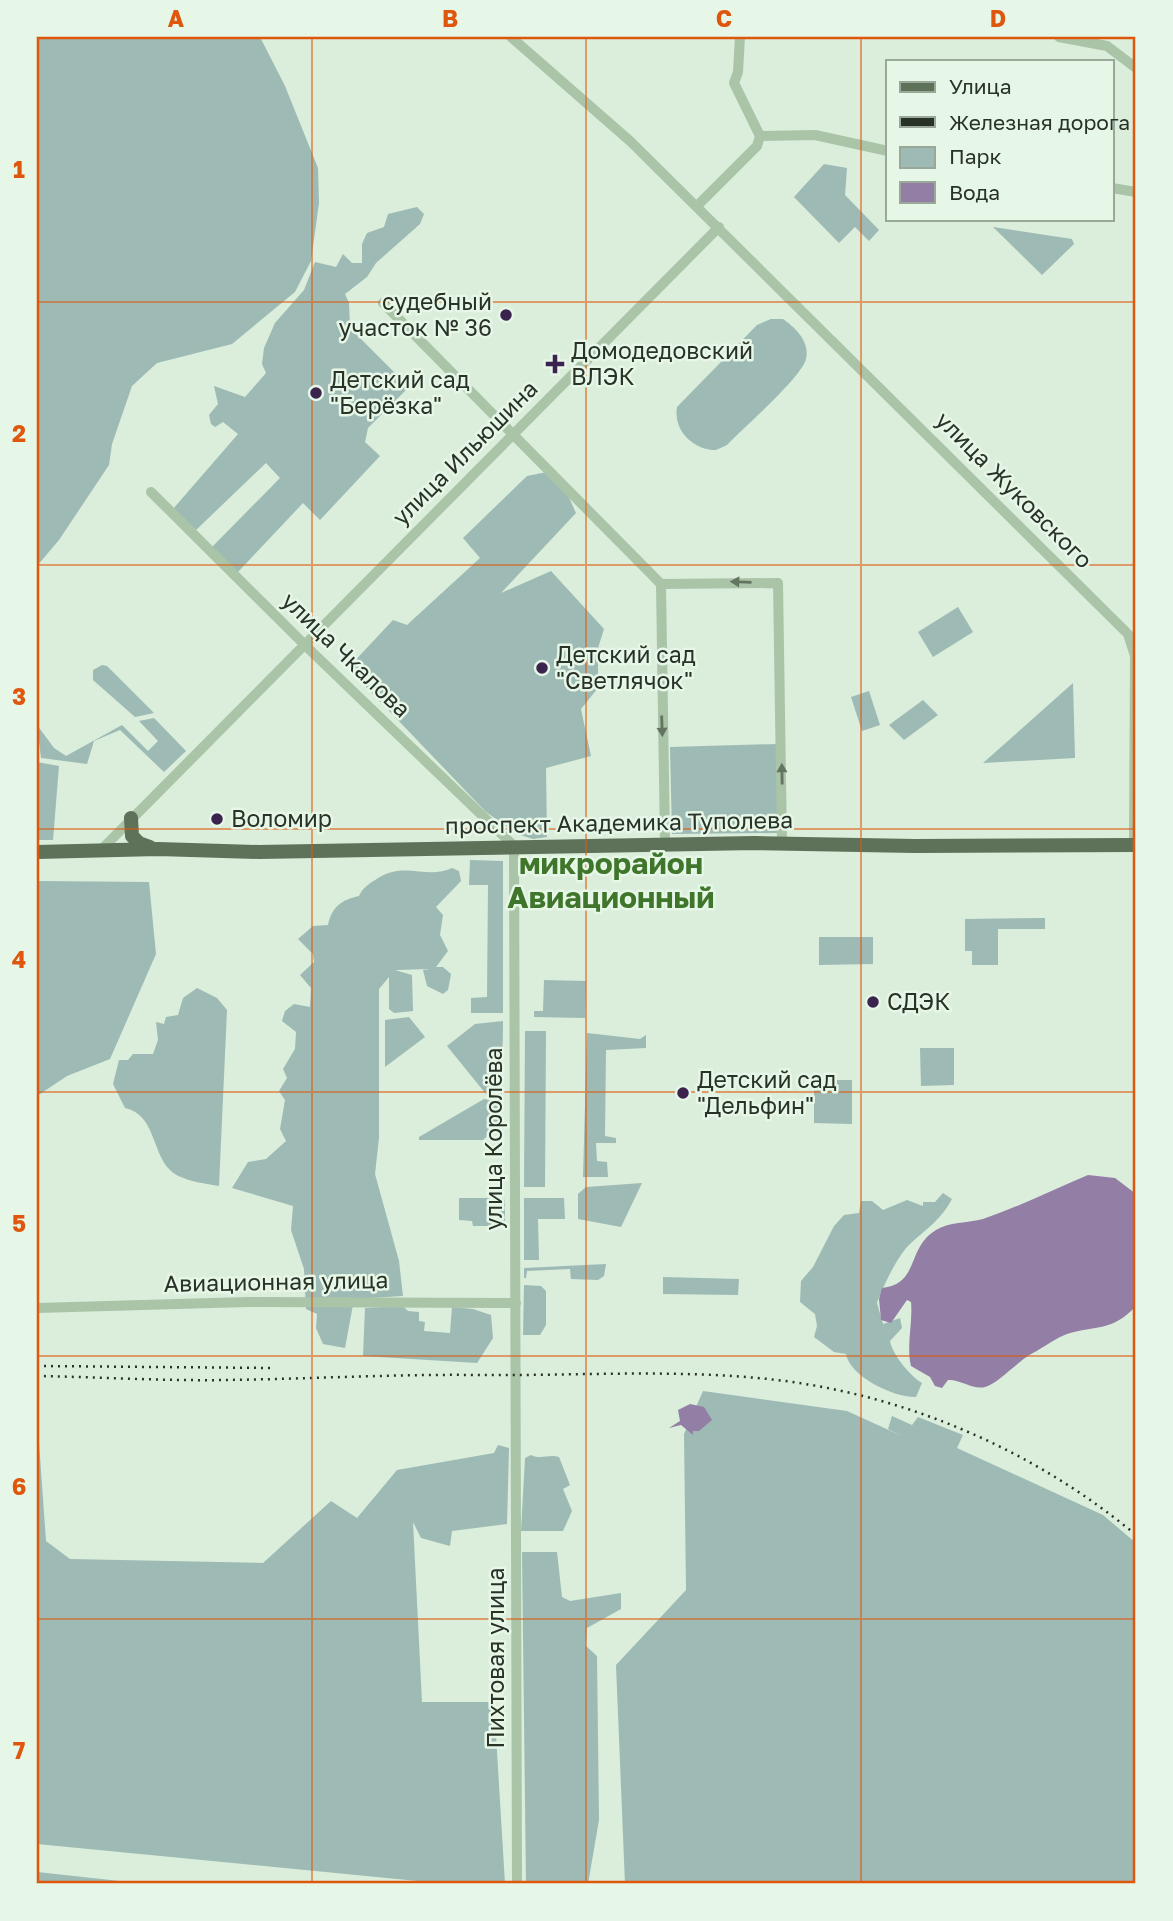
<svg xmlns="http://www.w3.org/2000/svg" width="1173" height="1921" viewBox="0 0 1173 1921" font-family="'Golos Text',sans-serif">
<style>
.green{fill:#9dbab5}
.water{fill:#937ea6}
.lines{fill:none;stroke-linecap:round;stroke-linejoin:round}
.minor{stroke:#aac4a8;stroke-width:10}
.major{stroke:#5e725a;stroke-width:14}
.rail{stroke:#293227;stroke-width:2.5;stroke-dasharray:2 5;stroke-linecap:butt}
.oneway{fill:#637461}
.grid{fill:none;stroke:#de570d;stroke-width:2;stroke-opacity:0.55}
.poi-dot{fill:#3a234d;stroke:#e6f6e7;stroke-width:2.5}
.labels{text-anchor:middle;stroke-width:5;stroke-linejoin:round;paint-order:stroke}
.poi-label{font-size:23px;fill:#293227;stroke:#e6f6e7;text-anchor:start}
.street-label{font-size:23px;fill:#293227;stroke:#e6f6e7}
.district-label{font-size:30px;font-weight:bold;fill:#40762b;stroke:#e6f6e7}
.neatline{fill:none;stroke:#de570d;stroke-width:2.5}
.grid-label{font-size:23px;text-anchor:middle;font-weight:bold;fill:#de570d}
</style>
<rect width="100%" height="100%" fill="#dbeddb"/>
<!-- green -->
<g class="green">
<path d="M37,37H260L285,86L318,168L319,203L311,261L295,292L232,344L157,363L132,386L112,444L109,465L59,540L37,566Z"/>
<path d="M824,164L847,168L845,195L879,230L869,241L855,227L839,243L794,197Z"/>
<path d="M417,207L424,214L420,224L376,263L367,277L345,294L349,303L350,328L409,387L368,428L365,442L380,456L320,520L303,503L237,573L212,547L280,478L266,463L196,530L173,509L238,434L223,422L215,427L211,424L209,415L218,404L214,386L245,397L266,373L262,364L264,348L275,323L304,290L315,262L336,267L343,254L352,263H362V244L367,233L384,227L388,214Z"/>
<path d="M993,227L1072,239L1074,244L1042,275Z"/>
<path d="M771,319H783C796,328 810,342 806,359C802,377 742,429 727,445L716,450C693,450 673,430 677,407L757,325Z"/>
<path d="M547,472L566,491L576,513L501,593L551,571L604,629L598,648V688L581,709L591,756L546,768L547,837L533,839L517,834L486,812L348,668L393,620L407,625L480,558L463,538L527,476Z"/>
<path d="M958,607L973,632L933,657L918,632Z"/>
<path d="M102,665L107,666L154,713L135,717L93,680V670Z"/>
<path d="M1073,683L1075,758L983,763Z"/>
<path d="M869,691L880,725L862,731L851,697Z"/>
<path d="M923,700L938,715L904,740L889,725Z"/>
<path d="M154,718L186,751L164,772L120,730L94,741L87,764L41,758L37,725L54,748L66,756L122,725L148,751L158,741L139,721Z"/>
<path d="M777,744V833L672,834L670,747Z"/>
<path d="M37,762L59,766L53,840H37Z"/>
<path d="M470,860L503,861V1013H471V998L487,997L488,885H469Z"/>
<path d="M452,868L459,871L461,881L436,907L443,915L440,935L448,951L436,967H443L451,974L448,990L443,994L427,986L423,970L430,969L395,970L412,975L413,1011L394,1013L389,1009V977L379,989V1138L375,1174L399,1261L403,1296L354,1299L345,1348L323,1344L316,1328L317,1314L306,1309L304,1269L291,1230L293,1206L232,1188L248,1162L266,1159L286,1141L280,1129L285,1100L279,1091L287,1078L283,1069L295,1049L296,1032L282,1021L285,1011L294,1004L310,1007L311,988L300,975L314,962L313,954L298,939L313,926L328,925C332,907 341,900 359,896C363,887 369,884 378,878C406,861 427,880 452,868Z"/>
<path d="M37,881L149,882L156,954L110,1059L67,1076L37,1096Z"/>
<path d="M1045,918V929H998V965H972V951H965V919Z"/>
<path d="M819,937H873V964L819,965Z"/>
<path d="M544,980L586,981L585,1018L534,1017V1011H543Z"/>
<path d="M197,988L217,998L227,1010L219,1186C203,1183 179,1181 168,1168C152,1149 154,1114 125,1108L113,1084L119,1060H128L133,1054H153L158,1040L156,1022L164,1024L166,1017L178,1015L183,998Z"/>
<path d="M409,1017L425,1037L385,1067V1020Z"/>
<path d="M503,1021L502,1093L501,1096L486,1094L447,1046L475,1024Z"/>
<path d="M525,1031H546L545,1187H524Z"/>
<path d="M587,1033L640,1039L646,1035V1048L606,1050L605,1136L616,1138V1143H596L597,1161L607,1162L608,1177H583Z"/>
<path d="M920,1048H954V1085L921,1086Z"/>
<path d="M814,1080H852V1124L814,1123Z"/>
<path d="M484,1099L501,1101L500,1125L483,1140H419V1137Z"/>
<path d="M642,1183L621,1227L578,1219V1194L586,1187Z"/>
<path d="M943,1193L952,1199C942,1219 926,1229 910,1244C898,1255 882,1288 877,1303L883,1324L900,1318L902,1328L890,1341C892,1354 910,1376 922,1383L916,1397C895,1398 850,1377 846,1354L834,1352L814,1337L817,1326L815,1314L800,1302L801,1281L813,1267L834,1226L844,1215L859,1213L861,1201H872L883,1210L907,1200L923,1206V1202H935Z"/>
<path d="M459,1198H502L505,1200V1223L502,1226H473L472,1221L459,1220Z"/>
<path d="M524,1198H564L565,1219H538L539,1260H524Z"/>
<path d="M606,1264L604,1276L598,1280L571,1279L570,1269L527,1271L526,1278H524V1268Z"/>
<path d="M663,1277L739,1279L738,1295L663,1294Z"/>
<path d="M524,1285L541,1286L546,1291V1325L540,1335H523Z"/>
<path d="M403,1306L408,1311L419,1312V1321L425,1322L424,1331L450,1333L452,1307L473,1309L491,1315L493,1338L477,1363L363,1356L365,1308Z"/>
<path d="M703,1391L847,1411L902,1436L888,1429L892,1416L912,1425L918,1417L963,1435L957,1448L1103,1515L1136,1543V1884H625L616,1665L686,1590L684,1434Z"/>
<path d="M37,1414L46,1541L70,1559L263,1563L331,1501L357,1518L397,1470L494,1453L498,1445L509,1448L507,1524L452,1531L450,1546L421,1538L413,1522L422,1702H494L505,1884H448L37,1844Z"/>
<path d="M531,1455C541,1460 549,1454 559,1457L570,1485L563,1489L572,1511L563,1531H521L525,1458Z"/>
<path d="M522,1552H557L562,1597L570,1601L621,1593V1609L587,1628L586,1646L597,1656L599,1820L588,1884H526Z"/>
<path d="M37,1872L147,1884H37Z"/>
</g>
<!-- water -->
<g class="water">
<path d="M1088,1175L1115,1178L1136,1194V1306C1112,1332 1096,1325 1067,1334C1056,1338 1044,1347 1033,1353C1020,1359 998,1384 985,1387C973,1390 960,1379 948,1380L942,1388L935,1386L930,1377L911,1366C906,1345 913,1324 911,1302L907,1300L891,1323L881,1320L879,1299L882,1288C920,1284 906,1248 936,1230C948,1222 968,1223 983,1219C1018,1207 1053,1190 1088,1175Z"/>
<path d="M690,1404L704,1407L712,1420L699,1431H693V1435L681,1425L669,1428L680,1421L678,1410Z"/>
</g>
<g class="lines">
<!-- minor -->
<g class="minor">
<path d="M511,37L630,141L1128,634L1135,656L1134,845"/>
<path d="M1059,37L1107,46L1136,68"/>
<path d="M760,136L815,135L888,151"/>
<path d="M1112,188L1136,192"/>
<path d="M697,206L757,146L760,136L734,83L738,72L740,37"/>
<path d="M383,303L661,584"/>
<path d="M151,492L312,652L514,846L517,1884"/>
<path d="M661,584L778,583L782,843"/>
<path d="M661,584L665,843"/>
<path d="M102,849L719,227"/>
<path d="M37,1308L248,1302L516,1303"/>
</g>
<!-- major -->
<g class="major">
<path d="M131,818L132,836L139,843L150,847"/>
<path d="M37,852L158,849L259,852L755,843L915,846L1136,845"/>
</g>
<!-- rail -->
<g class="rail">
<path d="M37,1366L275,1368"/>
<path d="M37,1376C99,1377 163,1381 225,1380C309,1379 393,1374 477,1375C573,1376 672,1369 768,1379C902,1393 1033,1449 1136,1535"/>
</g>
</g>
<!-- one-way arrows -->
<defs><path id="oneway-solid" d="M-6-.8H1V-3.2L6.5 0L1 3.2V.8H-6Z" transform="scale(1.75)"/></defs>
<g class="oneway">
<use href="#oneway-solid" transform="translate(741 582) rotate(-178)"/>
<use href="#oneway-solid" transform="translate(662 726) rotate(88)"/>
<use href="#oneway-solid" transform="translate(782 774) rotate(-91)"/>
</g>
<!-- grid -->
<path class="grid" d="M312,37V1884M586,37V1884M861,37V1884M37,302H1136M37,565H1136M37,829H1136M37,1092H1136M37,1356H1136M37,1619H1136"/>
<!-- markers -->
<g class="poi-dot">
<circle cx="506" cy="315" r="7"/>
<path d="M551.5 353.5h7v7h7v7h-7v7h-7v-7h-7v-7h7z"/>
<circle cx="316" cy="393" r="7"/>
<circle cx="542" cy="668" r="7"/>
<circle cx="217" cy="819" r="7"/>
<circle cx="873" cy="1002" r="7"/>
<circle cx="683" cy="1093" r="7"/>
</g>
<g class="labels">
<!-- poi labels -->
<g class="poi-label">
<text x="492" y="310" text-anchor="end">судебный<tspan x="492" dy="26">участок № 36</tspan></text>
<text x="571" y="359">Домодедовский<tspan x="571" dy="26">ВЛЭК</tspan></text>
<text x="330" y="388">Детский сад<tspan x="330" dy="26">"Берёзка"</tspan></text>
<text x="556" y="663">Детский сад<tspan x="556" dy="26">"Светлячок"</tspan></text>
<text x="231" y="827">Воломир</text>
<text x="887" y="1010">СДЭК</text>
<text x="697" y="1088">Детский сад<tspan x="697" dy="26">"Дельфин"</tspan></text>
</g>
<!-- street labels -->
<g class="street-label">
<text transform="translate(465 453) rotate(-45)" y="8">улица Ильюшина</text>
<text transform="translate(1014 490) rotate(45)" y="8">улица Жуковского</text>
<text transform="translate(346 655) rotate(44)" y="8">улица Чкалова</text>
<text transform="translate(619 823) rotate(-1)" y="8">проспект Академика Туполева</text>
<text transform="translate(494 1139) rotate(-90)" y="8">улица Королёва</text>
<text transform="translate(276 1282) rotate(-1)" y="8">Авиационная улица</text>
<text transform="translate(496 1658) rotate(-90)" y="8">Пихтовая улица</text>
</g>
<!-- district labels -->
<g class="district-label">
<text x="611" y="874">микрорайон<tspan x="611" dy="34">Авиационный</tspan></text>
</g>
</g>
<!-- border -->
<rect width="1173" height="1921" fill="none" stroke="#e6f6e7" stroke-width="77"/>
<!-- legend -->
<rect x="886" y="60" width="228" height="161" fill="#e6f6e7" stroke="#9aa89a" stroke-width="2"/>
<rect x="900" y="82" width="35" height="10" fill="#5e725a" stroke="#9aa89a" stroke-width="2"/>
<text x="949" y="94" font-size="21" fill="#293227">Улица</text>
<rect x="900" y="117" width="35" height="10" fill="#293227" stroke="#9aa89a" stroke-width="2"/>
<text x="949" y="130" font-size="21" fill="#293227">Железная дорога</text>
<rect x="900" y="147" width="35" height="21" fill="#9dbab5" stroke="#9aa89a" stroke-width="2"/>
<text x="949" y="164" font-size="21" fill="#293227">Парк</text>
<rect x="900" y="182" width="35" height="21" fill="#937ea6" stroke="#9aa89a" stroke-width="2"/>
<text x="949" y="200" font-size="21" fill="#293227">Вода</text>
<rect x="38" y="38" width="1096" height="1844" class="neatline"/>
<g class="grid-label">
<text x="176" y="27">A</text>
<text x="450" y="27">B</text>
<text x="724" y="27">C</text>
<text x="998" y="27">D</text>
<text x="19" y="178">1</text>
<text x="19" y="442">2</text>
<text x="19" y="705">3</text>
<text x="19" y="968">4</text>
<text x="19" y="1232">5</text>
<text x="19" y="1495">6</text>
<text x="19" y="1759">7</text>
</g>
</svg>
